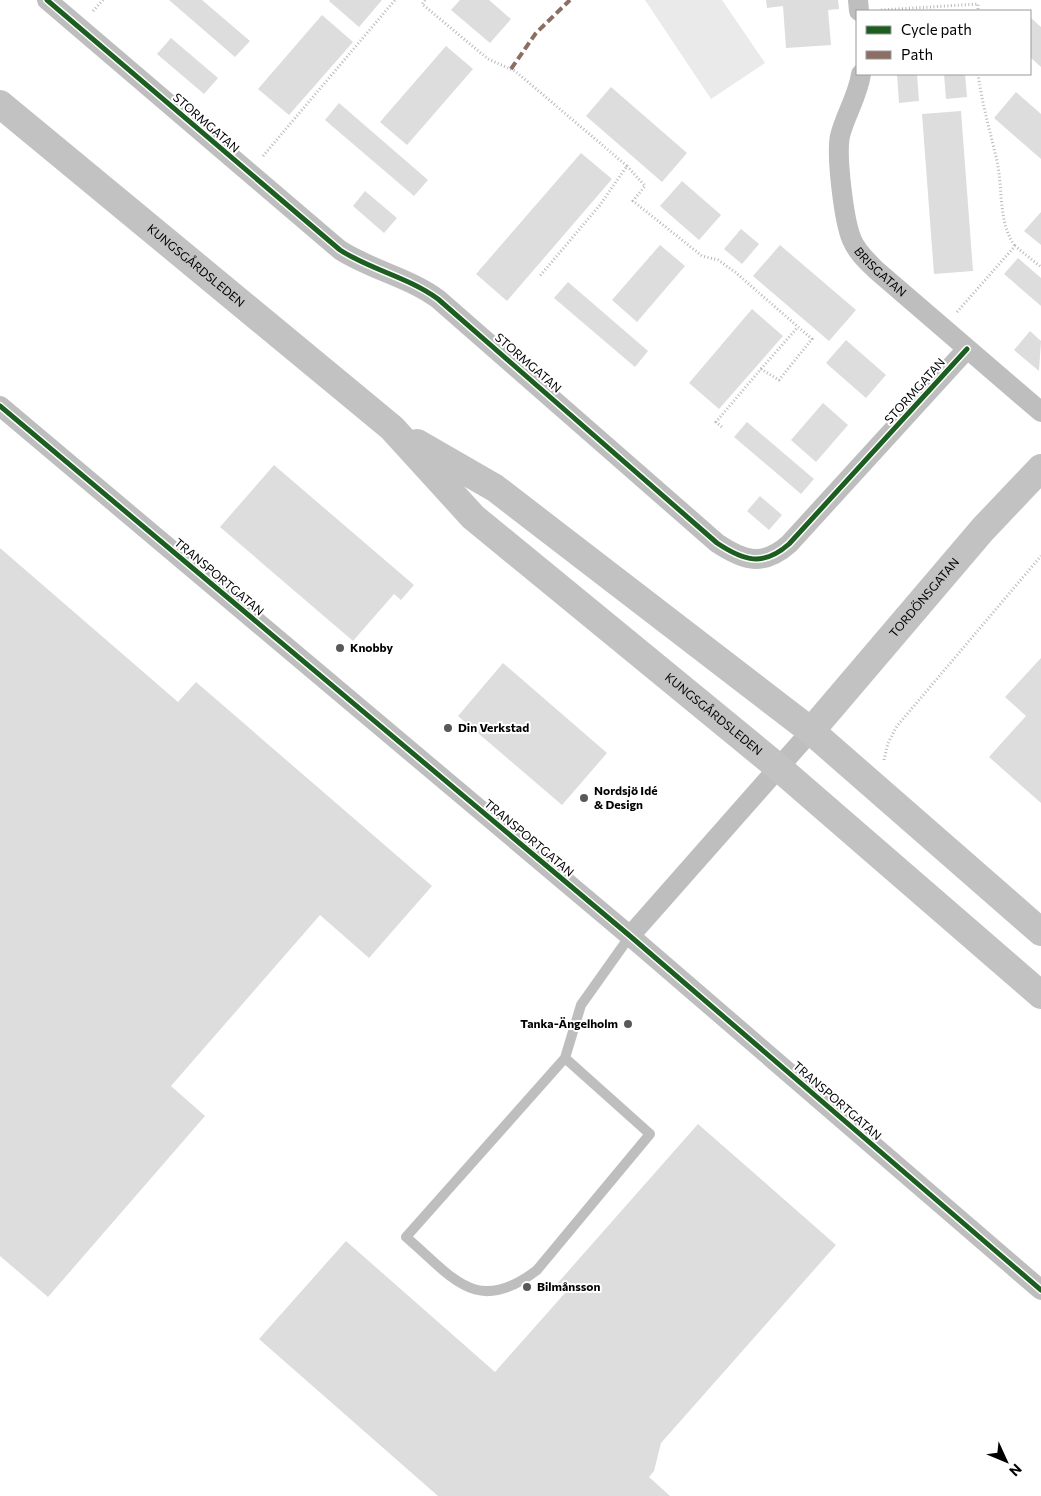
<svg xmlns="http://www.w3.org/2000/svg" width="1041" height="1496" viewBox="0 0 1041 1496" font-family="Commissioner,sans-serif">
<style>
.green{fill:#eaeaea}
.building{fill:#ddd}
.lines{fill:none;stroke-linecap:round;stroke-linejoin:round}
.path{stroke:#b8b8b8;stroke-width:3;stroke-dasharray:1 2.5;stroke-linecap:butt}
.lane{stroke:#bebebe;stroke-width:10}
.street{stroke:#bebebe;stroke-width:20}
.secondary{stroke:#c2c2c2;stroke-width:28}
.quiet{stroke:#8d6e63;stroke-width:4;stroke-dasharray:8 4;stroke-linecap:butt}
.cycleway-casing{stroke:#fff;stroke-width:8}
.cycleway{stroke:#1b5e20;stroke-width:5}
.poi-dot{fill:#595959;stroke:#fff;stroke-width:2}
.labels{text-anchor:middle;stroke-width:4;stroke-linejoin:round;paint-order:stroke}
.street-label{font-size:12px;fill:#000;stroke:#fff}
.poi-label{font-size:12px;font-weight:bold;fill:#000;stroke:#fff;text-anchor:start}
</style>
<rect width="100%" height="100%" fill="#fff"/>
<!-- green -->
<path class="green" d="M645,0H722L765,63L711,99Z"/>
<!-- building -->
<g class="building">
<path d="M169,0H202L250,41L235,57Z"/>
<path d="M330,0H382L359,27L329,1Z"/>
<path d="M460,0H489L511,19L490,43L451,10Z"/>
<path d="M766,0H838L839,9L828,10L831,45L786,48L783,6L767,8Z"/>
<path d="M322,15L353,42L289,115L258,89Z"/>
<path d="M1030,17L1041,27V67L1030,57Z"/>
<path d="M171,38L218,78L204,94L157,54Z"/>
<path d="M446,46L473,69L407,145L380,122Z"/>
<path d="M897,74H917L919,101L899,103Z"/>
<path d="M944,74H965L967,97L946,99Z"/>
<path d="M611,87L687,153L662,182L586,116Z"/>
<path d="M1016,92L1041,114V159L994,118Z"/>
<path d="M339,103L428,180L414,196L325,120Z"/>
<path d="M961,111L973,271L934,274L922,114Z"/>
<path d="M581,153L612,179L507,301L476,274Z"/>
<path d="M682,181L721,215L699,240L660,206Z"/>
<path d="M365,191L397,218L384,233L353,206Z"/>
<path d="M1041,212V245L1024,231Z"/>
<path d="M741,229L759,244L742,264L724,249Z"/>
<path d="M660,245L685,266L637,322L612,300Z"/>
<path d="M780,245L856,310L829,341L753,276Z"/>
<path d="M1018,258L1041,278V306L1004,274Z"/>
<path d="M568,282L648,351L635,367L554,298Z"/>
<path d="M752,309L783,336L719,409L689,383Z"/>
<path d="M1030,331L1041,341L1039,371L1014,350Z"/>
<path d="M846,340L886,375L866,398L826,363Z"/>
<path d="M823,403L848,425L816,462L791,440Z"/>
<path d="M747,422L814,479L801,494L734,437Z"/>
<path d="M274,465L414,585L401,600L394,594L353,641L220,527Z"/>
<path d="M760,496L782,515L769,530L747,511Z"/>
<path d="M0,548L178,702L196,682L432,886L369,958L320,915L171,1086L205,1116L48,1297L0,1256Z"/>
<path d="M1041,658V803L989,757L1026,716L1005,697Z"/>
<path d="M503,663L607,753L562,805L458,716Z"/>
<path d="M698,1124L836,1245L661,1443L654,1471L649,1477L670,1496H438L259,1339L346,1241L495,1372L565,1293L556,1285Z"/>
</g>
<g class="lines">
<!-- path -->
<g class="path">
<path d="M425,0L422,4L488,59L515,71L627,166L600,205L539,277"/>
<path d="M881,10L978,4V11"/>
<path d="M93,11L103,0"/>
<path d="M978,74C982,103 990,131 997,161C1003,189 998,223 1015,246"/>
<path d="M263,156L395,0"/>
<path d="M627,166L645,186L633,201L702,256L718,260L735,272L812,339L779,380L761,369L716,422L723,428"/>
<path d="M957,312L1015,246L1041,267"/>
<path d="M761,369L798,327"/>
<path d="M884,760L888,743L897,726L1041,556"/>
</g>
<!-- lane -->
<path class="lane" d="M565,1058L650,1134L537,1270C476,1317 453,1277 406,1237L565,1058L581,1005L630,936"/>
<!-- street -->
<g class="street">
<path d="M47,0L340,250C371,270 408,277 438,299L717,543C744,561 763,567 789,544L967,349"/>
<path d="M858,0L859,11"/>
<path id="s1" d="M861,74C858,96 845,115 840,136C836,156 844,222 852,240C857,252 867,261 876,270L1041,412"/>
<path d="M0,406L630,936L1041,1290"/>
<path d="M630,936L811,731"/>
</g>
<!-- secondary -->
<g class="secondary">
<path id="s2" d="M0,104L392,428L473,517L779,768L1041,995"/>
<path d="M417,443L495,488L811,731L1041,932"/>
<path id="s3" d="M811,731L983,529L1041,468"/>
</g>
<!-- quiet -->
<path class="quiet" d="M511,69L536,33L570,0"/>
<!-- cycleway casing -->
<g class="cycleway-casing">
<g id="cycleway">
<path d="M47,0L340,250C371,270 408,277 438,299L717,543C744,561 763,567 789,544L967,349"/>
<path d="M0,406L630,936L1041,1290"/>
</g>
</g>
<!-- cycleway -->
<use href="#cycleway" class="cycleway"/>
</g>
<!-- markers -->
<g class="poi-dot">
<circle cx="340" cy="648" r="5"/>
<circle cx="448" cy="728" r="5"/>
<circle cx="584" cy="798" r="5"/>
<circle cx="628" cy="1024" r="5"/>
<circle cx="527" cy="1287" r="5"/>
</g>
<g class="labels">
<!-- street labels -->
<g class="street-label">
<text transform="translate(206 123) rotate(41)" y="4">STORMGATAN</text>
<text dy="4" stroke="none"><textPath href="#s2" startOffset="254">KUNGSGÅRDSLEDEN</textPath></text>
<text dy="4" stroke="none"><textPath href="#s1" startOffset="214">BRISGATAN</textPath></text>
<text transform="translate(528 363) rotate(41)" y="4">STORMGATAN</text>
<text transform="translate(915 391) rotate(-48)" y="4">STORMGATAN</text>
<text transform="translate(219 577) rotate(40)" y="4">TRANSPORTGATAN</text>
<text dy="4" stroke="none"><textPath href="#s3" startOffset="175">TORDÖNSGATAN</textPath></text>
<text dy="4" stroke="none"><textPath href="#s2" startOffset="940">KUNGSGÅRDSLEDEN</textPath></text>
<text transform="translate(529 838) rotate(40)" y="4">TRANSPORTGATAN</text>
<text transform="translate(837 1101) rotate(41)" y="4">TRANSPORTGATAN</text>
</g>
<!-- poi labels -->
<g class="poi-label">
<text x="350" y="652">Knobby</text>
<text x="458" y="732">Din Verkstad</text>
<text x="594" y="795">Nordsjö Idé<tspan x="594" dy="14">&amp; Design</tspan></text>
<text x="618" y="1028" text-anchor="end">Tanka-Ängelholm</text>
<text x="537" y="1291">Bilmånsson</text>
</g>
</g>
<!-- legend -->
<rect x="856" y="10" width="175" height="65" fill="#ffffff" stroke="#999999"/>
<rect x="866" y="26" width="25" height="8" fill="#1b5e20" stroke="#999999"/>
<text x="901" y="35" font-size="15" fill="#000000">Cycle path</text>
<rect x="866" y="51" width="25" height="8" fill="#8d6e63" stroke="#999999"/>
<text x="901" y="60" font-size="15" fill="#000000">Path</text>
<!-- north arrow -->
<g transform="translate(1006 1461) rotate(134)" stroke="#ffffff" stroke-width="4" paint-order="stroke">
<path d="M0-4L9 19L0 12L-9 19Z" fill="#000000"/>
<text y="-8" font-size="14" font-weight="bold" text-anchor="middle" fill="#000000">N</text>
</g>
</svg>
